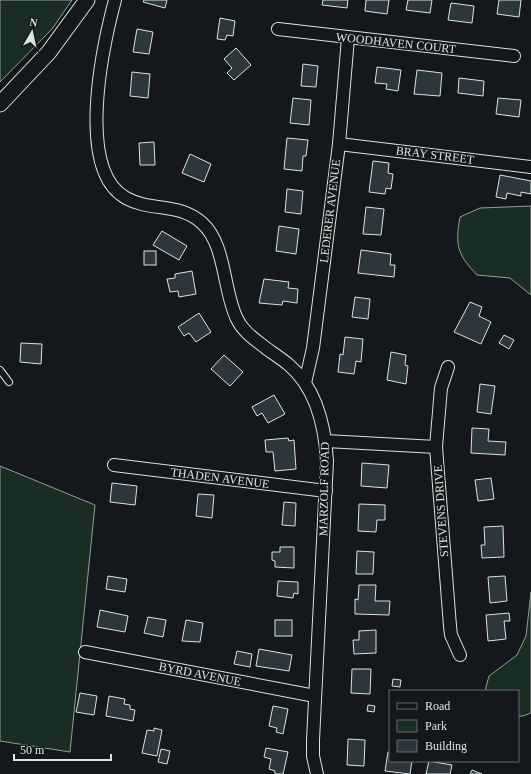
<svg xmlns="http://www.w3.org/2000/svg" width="531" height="774" viewBox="0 0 531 774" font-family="'Times New Roman',serif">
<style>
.green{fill:#1a2d24;stroke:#939e99}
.building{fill:#2c363c;stroke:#d8e6dc}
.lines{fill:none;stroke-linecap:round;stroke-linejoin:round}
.service-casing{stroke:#d8e6dc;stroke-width:8}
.minor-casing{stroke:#d8e6dc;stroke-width:14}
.tertiary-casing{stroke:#d8e6dc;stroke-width:17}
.service{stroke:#14181c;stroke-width:6}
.minor{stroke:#14181c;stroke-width:12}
.tertiary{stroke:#14181c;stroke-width:15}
.labels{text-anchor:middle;stroke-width:3;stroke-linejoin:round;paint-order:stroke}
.street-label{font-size:12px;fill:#d8e6dc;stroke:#14181c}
</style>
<rect width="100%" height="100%" fill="#14181c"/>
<!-- green -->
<g class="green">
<path d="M0,0H72L52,29L0,82Z"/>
<path d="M531,206V295L510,278L477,275C457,254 455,245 460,217L480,208Z"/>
<path d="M0,466L95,505L70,752L0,741Z"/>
<path d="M531,592V713L523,716H518V691H485L489,676L517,655L526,636Z"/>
</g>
<!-- building -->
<g class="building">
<path d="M144,0H167L165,8L143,2Z"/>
<path d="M323,0H348L347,8L322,5Z"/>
<path d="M366,0H389L387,14L365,11Z"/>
<path d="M408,0H432L430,13L406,10Z"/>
<path d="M499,0H521L519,17L497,14Z"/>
<path d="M451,3L474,6L472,23L448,20Z"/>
<path d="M220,18L235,21L233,36L227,35L225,40L217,39Z"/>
<path d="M137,29L153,32L149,54L133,52Z"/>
<path d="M236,48L251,65L234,80L227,73L232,68L224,59Z"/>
<path d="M303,64L318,66L316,87L301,86Z"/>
<path d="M377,67L401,70L398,91L386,89L387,84L375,83Z"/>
<path d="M417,70L442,73L440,96L414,94Z"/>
<path d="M132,72L150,74L148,98L130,96Z"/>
<path d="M459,78L484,81L483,96L458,93Z"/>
<path d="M293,98L311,100L309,125L290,123Z"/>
<path d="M498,98L521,100L519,117L496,114Z"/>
<path d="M287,138L308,140L306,156H303L302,171L284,169Z"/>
<path d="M154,142L155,165H140L139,143Z"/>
<path d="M190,154L211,164L204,182L182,173Z"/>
<path d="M373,161L389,163L388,173L393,174L391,189L386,188L385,194L369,192Z"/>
<path d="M500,175L531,181V194L521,192V196L507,193L506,199L496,197Z"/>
<path d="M287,189L303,191L301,214L285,212Z"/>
<path d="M366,207L384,209L381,235L363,234Z"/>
<path d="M279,226L299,229L296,254L276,251Z"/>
<path d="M162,231L187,246L179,260L153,245Z"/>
<path d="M361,250L391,254L390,265H395L394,277L358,273Z"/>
<rect x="144" y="251" width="12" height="14"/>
<path d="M192,271L196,294L179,297L178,291L170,292L167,279L175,278V274Z"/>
<path d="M264,279L289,282L288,288L298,289L297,303L283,301L282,305L259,303Z"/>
<path d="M355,297L370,299L368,319L352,317Z"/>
<path d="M470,302L482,307L479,316L491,322L481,344L454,332Z"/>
<path d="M199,313L211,332L196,342L189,333L184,336L178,327Z"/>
<path d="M504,335L514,340L509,349L499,343Z"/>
<path d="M345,337L363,339L361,362L356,361L354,374L338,372L340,354L343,355Z"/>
<path d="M21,343L42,344L41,364L20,362Z"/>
<path d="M391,352L406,355L405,365L408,366L406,384L387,380Z"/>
<path d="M224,355L243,372L230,386L211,369Z"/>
<path d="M480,384L495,386L491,414L477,412Z"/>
<path d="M274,395L285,414L268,423L262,413L257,416L252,407Z"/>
<path d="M472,428L489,429L488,441L506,442L505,455L471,453Z"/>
<path d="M288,438L289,441L294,440L296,469L275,471L273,452H266L265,440Z"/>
<path d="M362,463L389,465L387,488L361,486Z"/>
<path d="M491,478L494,499L478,501L475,480Z"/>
<path d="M112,483L137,486L135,505L110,502Z"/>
<path d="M198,494L214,495L212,518L196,516Z"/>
<path d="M284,502L296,503L295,526L282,525Z"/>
<path d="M359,504L385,505V520H377L376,532L358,531Z"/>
<path d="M503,526L504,557L482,558L481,545H485L484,527Z"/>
<path d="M280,547H294V568L275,567V561L272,560V552H280Z"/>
<path d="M357,551L374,552L373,574H356Z"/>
<path d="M108,576L127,579L125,592L106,589Z"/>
<path d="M505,576L507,601L490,603L488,577Z"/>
<path d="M278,581L298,582V594L294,593L293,598L277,596Z"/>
<path d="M359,585H376L375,601H390L389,615L355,614V599L358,600Z"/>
<path d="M100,610L128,616L125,632L97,627Z"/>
<path d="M509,613L510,621H504L506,639L488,641L486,615Z"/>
<path d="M148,617L166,620L163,637L144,633Z"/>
<path d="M186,620L203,623L200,642L182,641Z"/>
<rect x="275" y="620" width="17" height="16"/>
<path d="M376,630V653L354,654L353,640H359V631Z"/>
<path d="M259,649L292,655L289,671L256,666Z"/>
<path d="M237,651L252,654L250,667L234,664Z"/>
<path d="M352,669H371L370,694L351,693Z"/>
<path d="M393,679L401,680L400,687L392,686Z"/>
<path d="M80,693L97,696L94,715L76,712Z"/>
<path d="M109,696L125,699L124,704L130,705V709L135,710L133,721L106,716Z"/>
<path d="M368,705L375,706L374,712L367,711Z"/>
<path d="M273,706L288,709L283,734L276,732L277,728L269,726Z"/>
<path d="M154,728L162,730L157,756L142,753L147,730L154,731Z"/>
<path d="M348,739L365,740L364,766L347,765Z"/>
<path d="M266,748L288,752L283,774H275V771L269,769L271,759L264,757Z"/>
<path d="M161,749L170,751L167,764L158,762Z"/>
<path d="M388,752H390V761H412L410,774L385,771Z"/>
<path d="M429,761L452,765L450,774H426Z"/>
<path d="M472,770L482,774H470Z"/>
</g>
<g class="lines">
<!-- service casing -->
<g class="service-casing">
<path id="service" d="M0,370L9,382"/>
</g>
<!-- minor casing -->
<g class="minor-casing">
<g id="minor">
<path d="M115,0C103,45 75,170 126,198C151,212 179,202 202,223C226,244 223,291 237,319C243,332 256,340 267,349C274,354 282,359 289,365C317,389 325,426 327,461L313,740V756L317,774"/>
<path d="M278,29L514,56"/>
<path d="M339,144L531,167"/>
<path d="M448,367L441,388L436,447L450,626L451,635L460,655"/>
<path d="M305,383L313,348L339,144L348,38"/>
<path d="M326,441L436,447"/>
<path d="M114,465L326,491"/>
<path d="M85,652L315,696"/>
</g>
</g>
<!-- tertiary casing -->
<g class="tertiary-casing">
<path id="tertiary" d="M0,104L49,52L87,0"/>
</g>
<!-- service -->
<use href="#service" class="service"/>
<!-- minor -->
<use href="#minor" class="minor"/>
<!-- tertiary -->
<use href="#tertiary" class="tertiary"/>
</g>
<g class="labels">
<!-- street labels -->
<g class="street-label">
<text transform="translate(396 43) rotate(6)" y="4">WOODHAVEN COURT</text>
<text transform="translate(435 155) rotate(7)" y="4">BRAY STREET</text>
<text transform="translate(330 211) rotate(-83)" y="4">LEDERER AVENUE</text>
<text transform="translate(220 478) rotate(7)" y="4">THADEN AVENUE</text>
<text transform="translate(324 489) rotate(-89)" y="4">MARZOLF ROAD</text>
<text transform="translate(441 511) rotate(-94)" y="4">STEVENS DRIVE</text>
<text transform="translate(200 674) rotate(11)" y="4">BYRD AVENUE</text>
</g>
</g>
<!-- legend -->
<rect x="389" y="690" width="130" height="72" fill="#14181c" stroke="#626a69"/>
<rect x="397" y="703" width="20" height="6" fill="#14181c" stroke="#626a69"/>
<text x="425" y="710" font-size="12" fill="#d8e6dc">Road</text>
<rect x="397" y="720" width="20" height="12" fill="#1a2d24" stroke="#626a69"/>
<text x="425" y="730" font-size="12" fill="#d8e6dc">Park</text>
<rect x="397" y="740" width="20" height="12" fill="#2c363c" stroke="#626a69"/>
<text x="425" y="750" font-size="12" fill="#d8e6dc">Building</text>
<!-- north arrow -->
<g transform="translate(32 32) rotate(9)" stroke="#14181c" stroke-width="3" paint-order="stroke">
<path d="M0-3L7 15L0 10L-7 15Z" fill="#d8e6dc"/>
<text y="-6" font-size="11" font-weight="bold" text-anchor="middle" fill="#d8e6dc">N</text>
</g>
<!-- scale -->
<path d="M14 754v6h97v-6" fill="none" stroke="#d8e6dc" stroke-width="2"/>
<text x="20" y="754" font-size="12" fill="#d8e6dc" stroke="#14181c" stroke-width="3" paint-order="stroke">50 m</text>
</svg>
